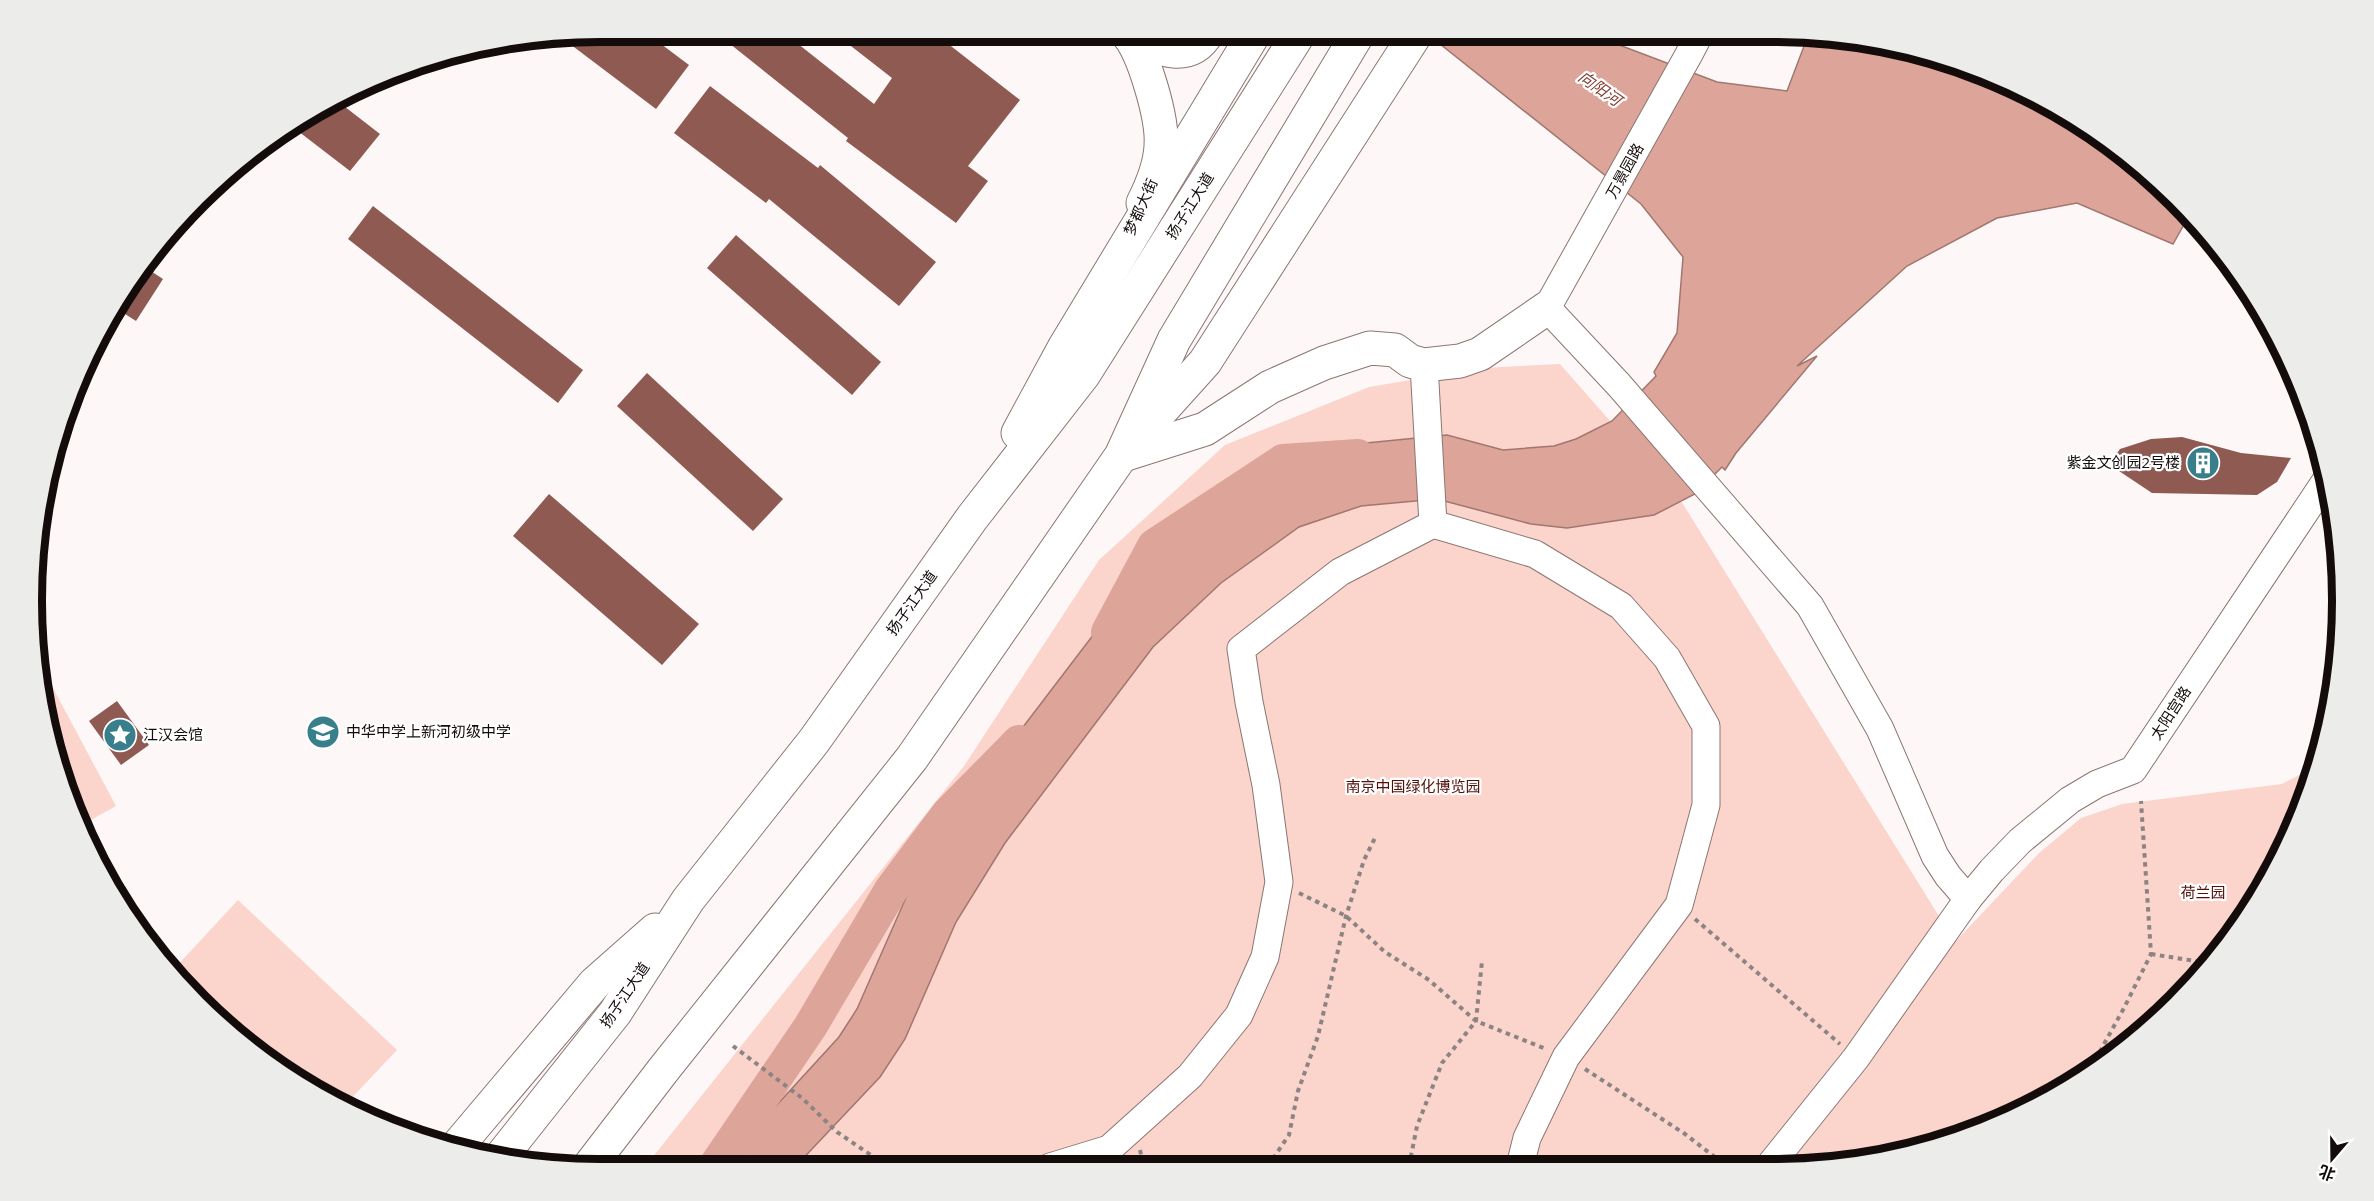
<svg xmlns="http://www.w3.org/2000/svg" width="2374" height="1201" viewBox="0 0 2374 1201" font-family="'Open Sans','Noto Sans SC',sans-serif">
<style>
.green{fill:#fbd4cc}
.water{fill:#dda49a;stroke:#a1766f;stroke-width:1.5}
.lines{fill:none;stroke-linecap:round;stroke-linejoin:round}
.river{stroke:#dda49a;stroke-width:34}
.building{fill:#8e5a52}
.minor-casing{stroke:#8c7672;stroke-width:29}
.major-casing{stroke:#8c7672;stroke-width:35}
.highway-casing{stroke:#8c7672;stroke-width:35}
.path{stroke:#8b8483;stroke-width:4;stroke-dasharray:4.5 4.5;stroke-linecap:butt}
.minor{stroke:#fff;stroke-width:27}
.major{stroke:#fff;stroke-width:33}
.highway{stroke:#fff;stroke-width:33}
.labels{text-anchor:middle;stroke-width:4.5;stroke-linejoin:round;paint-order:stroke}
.street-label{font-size:15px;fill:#140c0b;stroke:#fff}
.poi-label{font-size:15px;fill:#140c0b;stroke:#fff;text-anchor:start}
.park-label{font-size:15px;fill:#530f08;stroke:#fff}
.water-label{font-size:16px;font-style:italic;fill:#863e34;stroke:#fff}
.rim{fill:none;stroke:#140c0b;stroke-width:8}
</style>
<rect width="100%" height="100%" fill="#fdf8f7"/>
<!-- green -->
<g class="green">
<path d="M1560,364L1683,504L1955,942L2039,853L2081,818L2122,804L2282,784L2316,766L2284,852L2225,947L2120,1052L1991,1126L1848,1165L644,1168L964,766L1099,560L1225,445L1369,387L1482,368Z"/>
<path d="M37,658L116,806L82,825L36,674Z"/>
<path d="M238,900L397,1050L343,1107L198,1003L174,969Z"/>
</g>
<!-- water -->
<path class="water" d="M1425,32H1585L1717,82L1787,91L1809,33L1920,51L2025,90L2120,149L2190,214L2173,244L2077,203L1997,218L1907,266L1797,366L1817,356L1736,453L1725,470L1722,467L1695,494L1654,515L1567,528L1531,524L1437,499L1361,506L1299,527L1221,583L1153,647L1005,843L956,922L905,1039L880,1077L794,1168H719L839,1037L857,1009L908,893L962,807L1116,605L1190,534L1286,467L1356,444L1447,435L1503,450L1554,446L1576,439L1612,421L1656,376L1654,372L1677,333L1683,257L1641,204Z"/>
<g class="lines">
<!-- river -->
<g class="river">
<path d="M1108,632L1154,546L1283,461L1358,456"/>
<path d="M714,1168L810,1027L891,890L948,814L1019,742"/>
</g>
</g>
<!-- building -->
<g class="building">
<path d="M600,32H645L689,65L656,109L562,38Z"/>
<path d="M715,32H783L874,104L892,78L833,32H933L1020,100L968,166L988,181L956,223L846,141L848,138Z"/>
<path d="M710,86L818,168L820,165L936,262L899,306L769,199L766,203L674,133Z"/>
<path d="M340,103L380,134L350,171L294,128Z"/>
<path d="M373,206L583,370L558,403L348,239Z"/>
<path d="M736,235L881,362L852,395L707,268Z"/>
<path d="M143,266L163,279L136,321L114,307Z"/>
<path d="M647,373L783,499L753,531L617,406Z"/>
<path d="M2182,437L2241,453L2291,458L2277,482L2257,495L2152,493L2119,471L2115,456L2120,449L2151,439Z"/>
<path d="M549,494L699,624L662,665L513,536Z"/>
<path d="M117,701L149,745L121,765L89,721Z"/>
</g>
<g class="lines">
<!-- minor casing -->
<g class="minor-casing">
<g id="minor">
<path d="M1700,33L1688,56L1547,308L1619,385L1810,606L1880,729L1935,856L1948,876L1968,899"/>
<path d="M1424,365L1433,524"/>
<path d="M1770,1165L1856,1058L1968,899L1992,870L2020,841L2070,800L2097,784L2133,770L2327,479"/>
<path d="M1050,1167L1109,1149L1190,1076L1239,1015L1265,957L1279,882L1266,785L1249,702L1241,649L1340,572L1433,524L1535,554L1621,606L1667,658L1706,726V805L1679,905L1566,1057L1527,1138L1520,1166"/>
</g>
</g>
<!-- major casing -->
<g class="major-casing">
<g id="major">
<path d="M1126,32C1144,52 1163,119 1161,146C1160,166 1152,185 1143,203"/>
<path d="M1129,36C1156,48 1189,65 1208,32"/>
</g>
</g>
<!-- highway casing -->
<g class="highway-casing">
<g id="highway">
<path d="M1142,432L1205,362L1417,32"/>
<path d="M1018,433L1064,348L1255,32"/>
<path d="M1123,455L1205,429L1270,387L1324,363L1370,348L1395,350L1410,361L1424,365L1460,361L1480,354L1547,308"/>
<path d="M454,1150L595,983L655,930"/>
<path d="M500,1158L615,1013L688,900L814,741L972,518L1084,374L1300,32"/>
<path d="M588,1168L664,1069L912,758L1121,456L1174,340L1359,32"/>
</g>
</g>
<!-- path -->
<g class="path">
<path d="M1299,893L1346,916L1385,952L1429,980L1476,1021L1546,1049"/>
<path d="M1695,919L1840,1044"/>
<path d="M2151,954L2208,963"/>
<path d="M733,1046L802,1098L837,1132L881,1162L882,1167"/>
<path d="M1585,1069L1685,1134L1725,1165"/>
<path d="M2083,1073L2098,1055L2124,1008L2151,954L2141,801"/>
<path d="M1140,1150L1144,1167"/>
<path d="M1268,1166L1289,1135L1298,1091L1318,1036L1346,916L1364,860L1376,836"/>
<path d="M1409,1166L1417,1126L1442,1063L1476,1021L1482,961"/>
</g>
<!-- minor -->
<use href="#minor" class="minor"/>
<!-- major -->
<use href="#major" class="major"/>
<!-- highway -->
<use href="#highway" class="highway"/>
</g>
<!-- icons -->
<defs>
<g id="building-disc" transform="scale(1.725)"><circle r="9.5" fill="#397f8b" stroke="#fff"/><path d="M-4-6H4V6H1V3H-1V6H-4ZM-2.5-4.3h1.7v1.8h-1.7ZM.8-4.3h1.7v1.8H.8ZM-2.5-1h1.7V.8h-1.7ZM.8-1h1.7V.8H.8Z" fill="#fff"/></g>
<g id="school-disc" transform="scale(1.725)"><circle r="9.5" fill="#397f8b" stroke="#fff"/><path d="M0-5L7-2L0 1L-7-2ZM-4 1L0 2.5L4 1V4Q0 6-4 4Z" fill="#fff"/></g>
<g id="sight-disc" transform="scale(1.725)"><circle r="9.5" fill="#397f8b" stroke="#fff"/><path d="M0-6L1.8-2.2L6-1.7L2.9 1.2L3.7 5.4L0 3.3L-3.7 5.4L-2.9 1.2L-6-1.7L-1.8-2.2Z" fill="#fff"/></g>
</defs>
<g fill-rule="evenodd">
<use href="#building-disc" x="2203" y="463"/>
<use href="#school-disc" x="323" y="732"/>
<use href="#sight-disc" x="120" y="735"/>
</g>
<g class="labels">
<!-- street labels -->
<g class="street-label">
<text transform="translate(1625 171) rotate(-61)" y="5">万景园路</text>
<text transform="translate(1190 206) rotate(-58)" y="5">扬子江大道</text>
<text transform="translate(1141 207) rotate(-66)" y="5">梦都大街</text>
<text transform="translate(912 603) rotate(-55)" y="5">扬子江大道</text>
<text transform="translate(2171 713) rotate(-57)" y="5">太阳宫路</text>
<text transform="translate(625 995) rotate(-56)" y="5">扬子江大道</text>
</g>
<!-- poi labels -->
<g class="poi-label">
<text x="2180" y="468" text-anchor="end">紫金文创园2号楼</text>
<text x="346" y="737">中华中学上新河初级中学</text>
<text x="143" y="740">江汉会馆</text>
</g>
<!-- park labels -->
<g class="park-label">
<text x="1413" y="792">南京中国绿化博览园</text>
<text x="2203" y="898">荷兰园</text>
</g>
<!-- water labels -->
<g class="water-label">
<text transform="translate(1600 88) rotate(35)" y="6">向阳河</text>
</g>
</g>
<!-- crop -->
<path d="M0 0H2374V1201H0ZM600 42H1774A558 558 0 0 1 2332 600V601A558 558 0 0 1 1774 1159H600A558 558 0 0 1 42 601V600A558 558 0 0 1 600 42Z" fill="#ececeb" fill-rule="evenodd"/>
<path class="rim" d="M600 42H1774A558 558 0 0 1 2332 600V601A558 558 0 0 1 1774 1159H600A558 558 0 0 1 42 601V600A558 558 0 0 1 600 42Z"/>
<!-- north arrow -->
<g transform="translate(2332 1159) rotate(200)" stroke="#ffffff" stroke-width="4.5" paint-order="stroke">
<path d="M0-4.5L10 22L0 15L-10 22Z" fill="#140c0b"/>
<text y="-9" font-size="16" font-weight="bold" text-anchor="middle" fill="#140c0b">北</text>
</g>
</svg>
